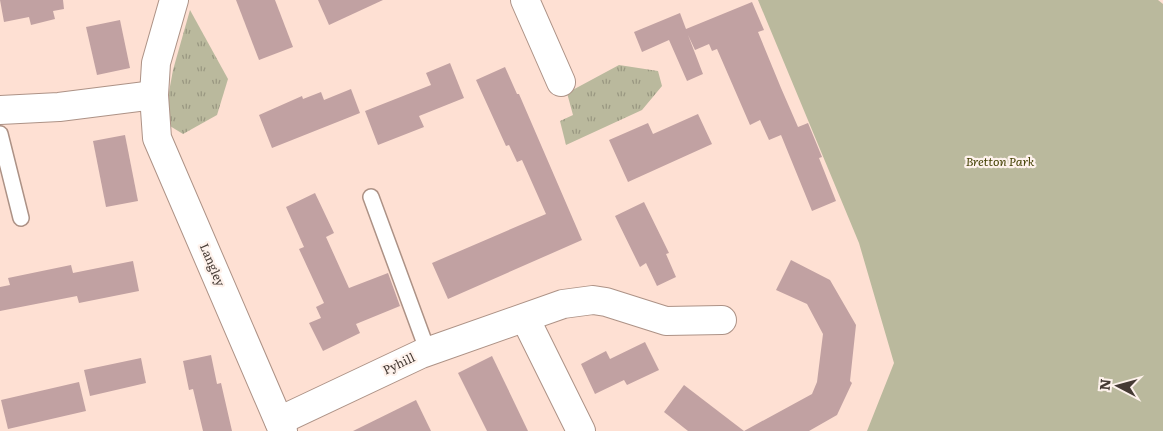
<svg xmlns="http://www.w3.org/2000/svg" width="1163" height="431" viewBox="0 0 1163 431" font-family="Literata,serif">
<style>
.grass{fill:url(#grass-tufts)}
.park{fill:#bab99d}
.building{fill:#c1a1a2}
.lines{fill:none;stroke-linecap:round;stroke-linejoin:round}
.service-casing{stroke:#ad9286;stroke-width:18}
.minor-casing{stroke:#ad9286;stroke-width:30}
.service{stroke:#fff;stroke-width:15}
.minor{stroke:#fff;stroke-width:28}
.labels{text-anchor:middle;stroke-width:4.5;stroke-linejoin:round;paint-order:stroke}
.park-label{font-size:12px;font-style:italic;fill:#444104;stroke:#fef2ec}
.street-label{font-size:12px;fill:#453a34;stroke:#fef2ec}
</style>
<defs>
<pattern id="grass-tufts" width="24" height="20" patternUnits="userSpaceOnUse" patternTransform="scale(1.25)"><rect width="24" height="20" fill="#bab99d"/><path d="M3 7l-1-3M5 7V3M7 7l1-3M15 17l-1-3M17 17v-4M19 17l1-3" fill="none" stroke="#999781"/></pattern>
</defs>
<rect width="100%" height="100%" fill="#fee0d3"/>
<!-- grass -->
<g class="grass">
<path d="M190,10L228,79L217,115L183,134L170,126L167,103L173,70Z"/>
<path d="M619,65L658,71L662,86L642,110L566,145L560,121L573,115L567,93Z"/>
</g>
<!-- park -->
<path class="park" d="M758,0H1158L1163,4V431H867L894,363L859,243Z"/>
<!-- building -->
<g class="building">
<path d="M0,0H63L64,9L53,11L55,19L31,25L29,17L4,22Z"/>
<path d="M236,0H275L293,47L259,60Z"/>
<path d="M318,0H383L329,25Z"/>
<path d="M752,2L764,30L758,32L781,88L798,127L808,123L822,157L819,158L836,201L812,211L781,135L769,140L760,120L750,125L717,49L712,51L709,44L695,50L688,35L703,74L687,81L669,40L642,52L634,32L680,13L686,29Z"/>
<path d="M120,20L130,68L97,75L86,27Z"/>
<path d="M450,63L464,98L419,116L424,127L378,145L365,111L431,85L426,73Z"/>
<path d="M505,67L517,94H519L582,240L448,299L432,263L546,214L522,160L517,162L509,145L506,146L476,80Z"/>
<path d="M351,89L360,113L272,148L259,115L302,96L303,99L321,92L324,100Z"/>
<path d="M698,114L712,144L628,182L609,140L648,123L653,134Z"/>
<path d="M125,135L138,201L106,207L93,141Z"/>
<path d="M315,193L334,233L326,237L349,288L388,273L400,306L356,324L360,333L323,351L309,323L321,318L316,307L324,303L299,249L304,247L286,207Z"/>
<path d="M644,202L669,253L666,254L676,277L657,286L646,263L640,267L615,216Z"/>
<path d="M791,260L830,280L856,325L850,381L852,383L837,415L809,431H744L812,394L817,382L823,334L807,304L776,290Z"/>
<path d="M133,261L139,291L79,303L77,296L0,311V287L10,285L8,278L71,265L73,273Z"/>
<path d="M645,342L659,370L627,385L624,380L595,394L581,364L606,351L610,359Z"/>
<path d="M211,355L217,384L221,383L232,431H203L193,389L189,390L183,361Z"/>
<path d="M492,356L506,385L528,431H487L458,373Z"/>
<path d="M141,358L146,383L90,396L84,370Z"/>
<path d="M79,382L86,411L8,429L1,400Z"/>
<path d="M684,385L744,431H688L664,412Z"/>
<path d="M416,400L431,431H353Z"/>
</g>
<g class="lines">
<!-- service casing -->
<g class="service-casing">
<g id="service">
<path d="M0,134L21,218"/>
<path d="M371,197L428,352"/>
</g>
</g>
<!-- minor casing -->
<g class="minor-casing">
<g id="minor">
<path d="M174,0L156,63L154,95L157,138L283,431"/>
<path d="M525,0L561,82"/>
<path d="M0,110L59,107L154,95"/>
<path d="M525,318L581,431"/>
<path d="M279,421L421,354L563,304L593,300L606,302L666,321L722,320"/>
</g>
</g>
<!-- service -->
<use href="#service" class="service"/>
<!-- minor -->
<use href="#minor" class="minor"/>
</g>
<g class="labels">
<!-- park labels -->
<g class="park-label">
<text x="1000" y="166">Bretton Park</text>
</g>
<!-- street labels -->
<g class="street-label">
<text transform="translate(212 265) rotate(67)" y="4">Langley</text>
<text transform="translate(399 364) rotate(-25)" y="4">Pyhill</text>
</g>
</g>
<!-- north arrow -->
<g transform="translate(1118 386) rotate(276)" stroke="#fef2ec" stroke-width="4" paint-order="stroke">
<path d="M0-4L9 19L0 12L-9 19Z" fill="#453a34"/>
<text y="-8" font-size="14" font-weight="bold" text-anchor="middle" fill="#453a34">N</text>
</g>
</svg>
